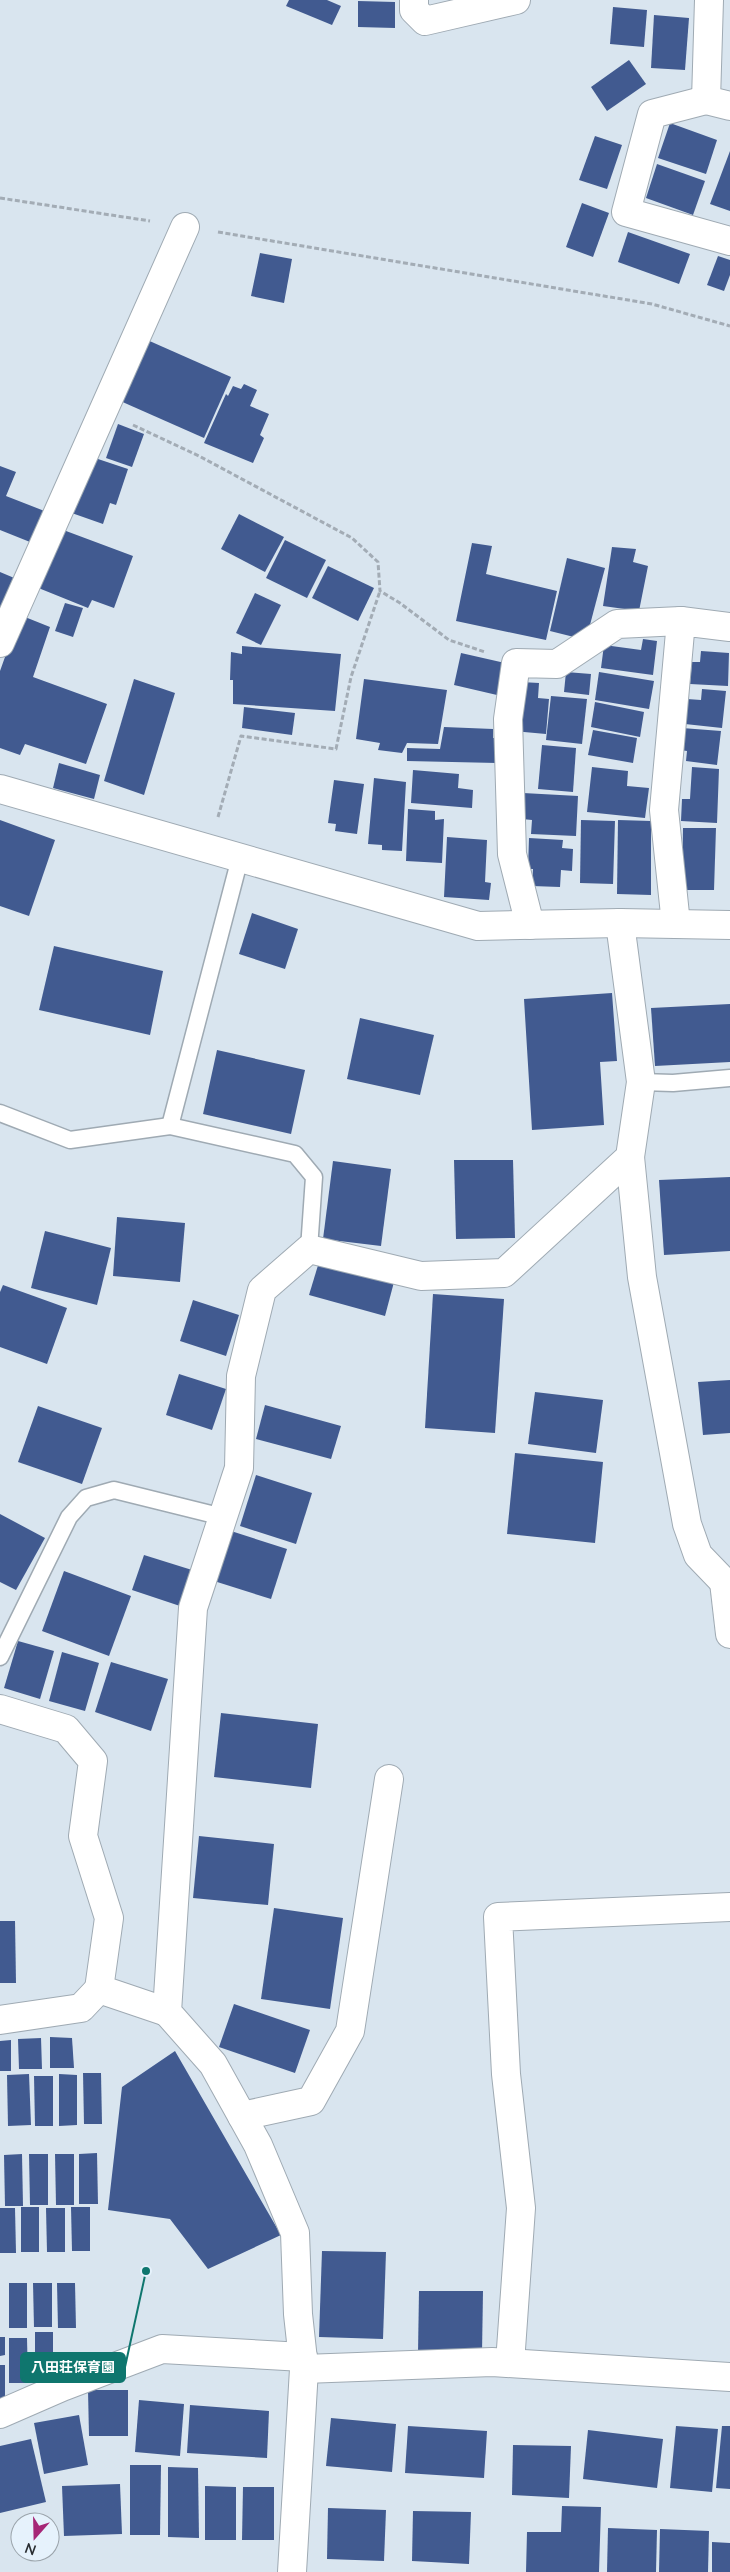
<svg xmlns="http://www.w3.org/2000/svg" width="730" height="2572" viewBox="0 0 730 2572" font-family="Lato,'Noto Sans JP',sans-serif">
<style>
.building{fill:#415a90}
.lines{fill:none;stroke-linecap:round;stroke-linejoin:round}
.lane-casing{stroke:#9faab3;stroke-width:19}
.street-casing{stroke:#9faab3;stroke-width:30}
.path{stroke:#a3acb5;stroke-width:3;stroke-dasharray:5 2.5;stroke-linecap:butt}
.lane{stroke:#fff;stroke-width:16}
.street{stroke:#fff;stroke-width:28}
.leader{fill:none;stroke:#0f766e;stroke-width:2}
.callout-dot{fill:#0f766e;stroke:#e6f2fc;stroke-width:2}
.callout{fill:#0f766e;stroke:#0f766e;stroke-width:2}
.callout-label{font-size:14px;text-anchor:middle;font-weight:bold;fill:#fff}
</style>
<rect width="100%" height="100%" fill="#d9e5ef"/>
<!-- building -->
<g class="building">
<path d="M289,0H327L341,6L332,25L286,6Z"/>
<path d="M358,1L395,2V28L358,27Z"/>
<path d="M613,7L647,10L644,47L610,44Z"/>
<path d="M654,15L689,18L685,70L651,68Z"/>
<path d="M629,60L646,84L607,111L591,87Z"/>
<path d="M670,123L717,140L706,174L658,158Z"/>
<path d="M595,136L622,145L607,189L579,180Z"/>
<path d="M730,151V211L710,204Z"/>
<path d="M657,164L705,181L693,215L646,198Z"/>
<path d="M582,203L609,213L593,257L566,247Z"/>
<path d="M628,232L690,254L679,284L618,262Z"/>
<path d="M260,253L292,259L284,303L251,296Z"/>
<path d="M718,256L730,260V275L724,291L707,285Z"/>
<path d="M145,339L231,377L204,438L118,400Z"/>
<path d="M244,384L257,390L250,406L269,414L260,435L264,438L253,463L204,443L226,394L228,396L233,386L241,389Z"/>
<path d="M118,424L144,434L132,467L106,458Z"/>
<path d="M86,455L128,469L116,505L110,503L103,524L66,511Z"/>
<path d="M0,466L16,472L6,496L47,512L35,544L0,530Z"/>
<path d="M239,514L284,537L265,572L221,549Z"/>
<path d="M58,528L133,556L114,608L92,600L88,608L36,587Z"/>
<path d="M285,540L326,560L307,598L266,578Z"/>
<path d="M472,543L492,546L486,574L557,591L546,640L456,621Z"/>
<path d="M612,547L636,549L633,562L648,566L639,611L603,606Z"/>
<path d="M567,558L605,568L586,640L550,631Z"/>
<path d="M328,566L374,588L358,621L312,598Z"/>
<path d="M0,572L19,580L0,625Z"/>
<path d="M255,593L281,605L261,645L236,633Z"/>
<path d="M65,603L83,608L73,637L55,631Z"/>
<path d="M20,615L50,627L33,677L107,704L86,764L25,744L20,755L0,748V671Z"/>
<path d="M643,639L657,641L653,675L601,668L604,645L641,650Z"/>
<path d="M242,646L341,654L335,711L233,704V680H230L231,652L242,654Z"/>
<path d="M701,651L729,653L728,686L690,684L692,662H700Z"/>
<path d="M461,653L505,663L497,695L454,685Z"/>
<path d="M566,672L591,674L589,695L564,692Z"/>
<path d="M599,672L654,681L649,709L595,700Z"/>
<path d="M134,679L175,693L144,795L104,781Z"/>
<path d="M364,679L447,690L438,744L407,743L402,753L378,750L380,743L356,739Z"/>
<path d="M521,682L539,683L538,698L549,699L546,734L513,731Z"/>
<path d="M702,689L726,691L722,728L685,724L687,699L701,700Z"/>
<path d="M551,696L587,699L582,744L546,740Z"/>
<path d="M595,702L644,712L640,737L591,727Z"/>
<path d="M244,707L295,713L292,735L242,728Z"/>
<path d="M444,727L493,729V738H498L497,763L407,761V748L440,749Z"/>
<path d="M682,728L721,731L717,765L686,761L687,751L680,750Z"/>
<path d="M593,730L637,738L633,763L588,755Z"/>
<path d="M542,745L576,748L573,792L538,789Z"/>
<path d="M59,763L100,775L94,799L53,788Z"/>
<path d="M592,767L628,771L627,786L649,788L645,818L587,812Z"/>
<path d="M692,767L719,769L717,823L681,821L682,799H690Z"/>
<path d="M413,770L459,774L458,788L473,790L472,808L411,803Z"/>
<path d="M374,778L406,782L402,851L382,850V845L368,844Z"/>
<path d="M334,780L364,784L357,834L335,831L336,824L328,823Z"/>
<path d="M523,793L578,796L576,836L531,834L532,820L522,819Z"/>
<path d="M408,809L435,811V820L444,819L442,863L406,861Z"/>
<path d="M0,820L55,840L29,916L0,906Z"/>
<path d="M581,820L615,821L613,884L580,883Z"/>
<path d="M618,820L651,821V895L617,894Z"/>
<path d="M683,828H716L714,890H682Z"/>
<path d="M447,837L487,840L485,882L491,883L489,900L444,897Z"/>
<path d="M529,838L563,840L562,848L573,849L572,871L561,870L560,887L532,886L533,869H528Z"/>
<path d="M252,913L298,929L285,969L239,954Z"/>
<path d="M54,946L163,971L150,1035L39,1010Z"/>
<path d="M612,993L617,1061L600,1062L604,1125L532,1130L524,999Z"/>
<path d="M730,1004V1062L655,1066L651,1008Z"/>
<path d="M360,1018L434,1035L420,1095L347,1079Z"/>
<path d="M217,1050L305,1070L291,1134L203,1114Z"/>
<path d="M454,1160H513L515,1238L456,1239Z"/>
<path d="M333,1161L391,1169L381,1246L323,1239Z"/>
<path d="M730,1177V1251L664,1255L659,1180Z"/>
<path d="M117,1217L185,1223L180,1282L113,1276Z"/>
<path d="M45,1231L111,1248L97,1305L31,1288Z"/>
<path d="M319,1262L394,1282L385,1316L309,1295Z"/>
<path d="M3,1285L67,1308L47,1364L0,1347V1292Z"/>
<path d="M433,1294L504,1299L495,1433L425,1428Z"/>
<path d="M193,1300L239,1315L226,1356L180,1341Z"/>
<path d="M179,1374L226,1389L212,1430L166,1415Z"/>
<path d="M730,1380V1433L703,1435L698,1382Z"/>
<path d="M535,1392L603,1400L596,1453L528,1444Z"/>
<path d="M265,1405L341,1426L331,1459L256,1439Z"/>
<path d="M38,1406L102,1428L82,1484L18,1462Z"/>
<path d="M515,1453L603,1462L595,1543L507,1534Z"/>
<path d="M256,1475L312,1493L296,1544L240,1526Z"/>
<path d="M0,1514L45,1538L16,1590L0,1582Z"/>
<path d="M231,1531L287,1549L271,1599L214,1581Z"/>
<path d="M144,1555L192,1570L180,1606L132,1590Z"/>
<path d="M64,1571L131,1596L109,1656L42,1631Z"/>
<path d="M18,1641L54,1651L40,1699L4,1688Z"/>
<path d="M62,1652L99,1663L85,1711L49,1701Z"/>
<path d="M111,1662L168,1679L151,1731L95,1712Z"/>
<path d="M221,1713L318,1724L311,1788L214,1777Z"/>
<path d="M199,1836L274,1844L268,1905L193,1898Z"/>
<path d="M274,1908L343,1918L330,2009L261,1999Z"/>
<path d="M0,1921H15L16,1983H0Z"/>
<path d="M234,2004L310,2030L295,2073L219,2047Z"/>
<path d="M50,2037L72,2038L74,2068H50Z"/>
<path d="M41,2038L42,2069H19L18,2039Z"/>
<path d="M11,2040V2071H0V2041Z"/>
<path d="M175,2051L281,2235L208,2269L170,2219L108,2210L122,2087Z"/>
<path d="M83,2073H101L102,2124H84Z"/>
<path d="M29,2074L31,2125L8,2126L7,2075Z"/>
<path d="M59,2074L77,2075V2125L59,2126Z"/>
<path d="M34,2076H53V2126H35Z"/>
<path d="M97,2153L98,2204H79V2154Z"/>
<path d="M22,2154L23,2206H5L4,2155Z"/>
<path d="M29,2154H48V2205H30Z"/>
<path d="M55,2154H74V2205H56Z"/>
<rect x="21" y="2207" width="18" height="45"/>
<path d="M71,2207H90V2251H72Z"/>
<path d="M0,2208H15L16,2253H0Z"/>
<path d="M46,2208H65V2252H47Z"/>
<path d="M322,2251L386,2252L383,2339L319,2337Z"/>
<rect x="9" y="2283" width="18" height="45"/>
<path d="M33,2283H52V2327H34Z"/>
<path d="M57,2283H75L76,2328H58Z"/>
<path d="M419,2291H483L482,2353H418Z"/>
<rect x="35" y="2332" width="18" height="45"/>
<path d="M0,2337H5V2355L0,2356Z"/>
<path d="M9,2338H27L28,2383H9Z"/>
<rect x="0" y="2365" width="5" height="34"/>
<path d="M88,2390H128V2436H89Z"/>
<path d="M139,2400L184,2404L180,2456L135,2452Z"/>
<path d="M190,2405L269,2411L267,2458L187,2453Z"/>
<path d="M79,2415L88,2465L44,2474L34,2423Z"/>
<path d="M331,2418L396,2424L392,2472L326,2466Z"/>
<path d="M408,2426L487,2431L484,2478L405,2473Z"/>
<path d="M676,2426L718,2429L712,2492L670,2488Z"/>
<path d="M722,2426H730V2489L716,2488Z"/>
<path d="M588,2430L663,2439L657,2488L583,2479Z"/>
<path d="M31,2439L46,2502L0,2513V2446Z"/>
<path d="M513,2445L571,2446L569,2498L512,2495Z"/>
<path d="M130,2465H161L160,2535H130Z"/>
<path d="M168,2467L198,2468L199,2538L168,2537Z"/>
<path d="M120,2484L122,2534L64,2536L62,2486Z"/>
<path d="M205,2486L236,2487V2540H205Z"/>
<path d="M243,2487H274V2540H242Z"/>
<path d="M562,2506L601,2507L599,2572H526L527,2532H561Z"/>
<path d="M328,2508L386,2510L384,2561L327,2559Z"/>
<path d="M413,2511L471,2512L469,2564L412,2561Z"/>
<path d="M608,2528L657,2530L656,2572H607Z"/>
<path d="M660,2529L709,2531L708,2572H659Z"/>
<path d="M712,2542L730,2543V2572H712Z"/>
</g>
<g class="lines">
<!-- lane casing -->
<g class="lane-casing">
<g id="lane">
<path d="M641,1082L673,1083L730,1078"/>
<path d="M0,1113L70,1140L170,1126L295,1154L314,1177L309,1249"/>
<path d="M170,1126L240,858"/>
<path d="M0,1657L69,1517L86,1498L114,1490L223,1517"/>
</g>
</g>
<!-- street casing -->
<g class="street-casing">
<g id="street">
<path d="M414,0V10L425,21L516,0"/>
<path d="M709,0L706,100L730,106"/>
<path d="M706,100L652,114L626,212L730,241"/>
<path d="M0,643L185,227"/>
<path d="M0,789L478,926L620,923L730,925"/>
<path d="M676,924L664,810L681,621L730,627"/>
<path d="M530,925L512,854L508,719L516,663L557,664L617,624L681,621"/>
<path d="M630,1157L642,1277L687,1524L698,1555L724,1582L730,1584"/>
<path d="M724,1582L730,1634"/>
<path d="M0,1709L66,1729L93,1761L83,1836L109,1918L99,1989L167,2012"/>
<path d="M0,2020L81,2008L99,1989"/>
<path d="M242,2116L311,2101L350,2031L389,1779"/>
<path d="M510,2363L521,2208L506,2074L498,1917L730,1907"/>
<path d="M304,2369L492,2362L730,2377"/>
<path d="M0,2414L62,2387L162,2349L303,2357"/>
<path d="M292,2572L304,2369L298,2314L295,2233L258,2145L213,2064L167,2012L193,1608L239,1468L241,1376L262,1290L309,1249L421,1276L504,1273L630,1157L641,1082L620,923"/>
</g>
</g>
<!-- path -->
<g class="path">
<path d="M0,198L150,221"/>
<path d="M218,232L652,304L730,326"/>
<path d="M133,425L199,456L352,538L378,562L380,591L400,603L449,640L485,652"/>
<path d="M218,817L241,736L336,749L351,677L380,591"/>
</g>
<!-- lane -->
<use href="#lane" class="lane"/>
<!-- street -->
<use href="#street" class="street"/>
</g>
<!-- callouts -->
<path class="leader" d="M146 2271L125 2367"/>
<circle class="callout-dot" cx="146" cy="2271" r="5"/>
<rect class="callout" x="21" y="2353" width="104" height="29" rx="5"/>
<g class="callout-label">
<text x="73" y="2372">八田荘保育園</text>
</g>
<!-- north arrow -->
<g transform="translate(35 2537) rotate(200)"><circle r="24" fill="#e6f2fc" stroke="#9ba4ab"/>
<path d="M0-4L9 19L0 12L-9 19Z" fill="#a62676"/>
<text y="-8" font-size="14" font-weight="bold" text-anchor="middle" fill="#2a2e32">N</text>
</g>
</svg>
